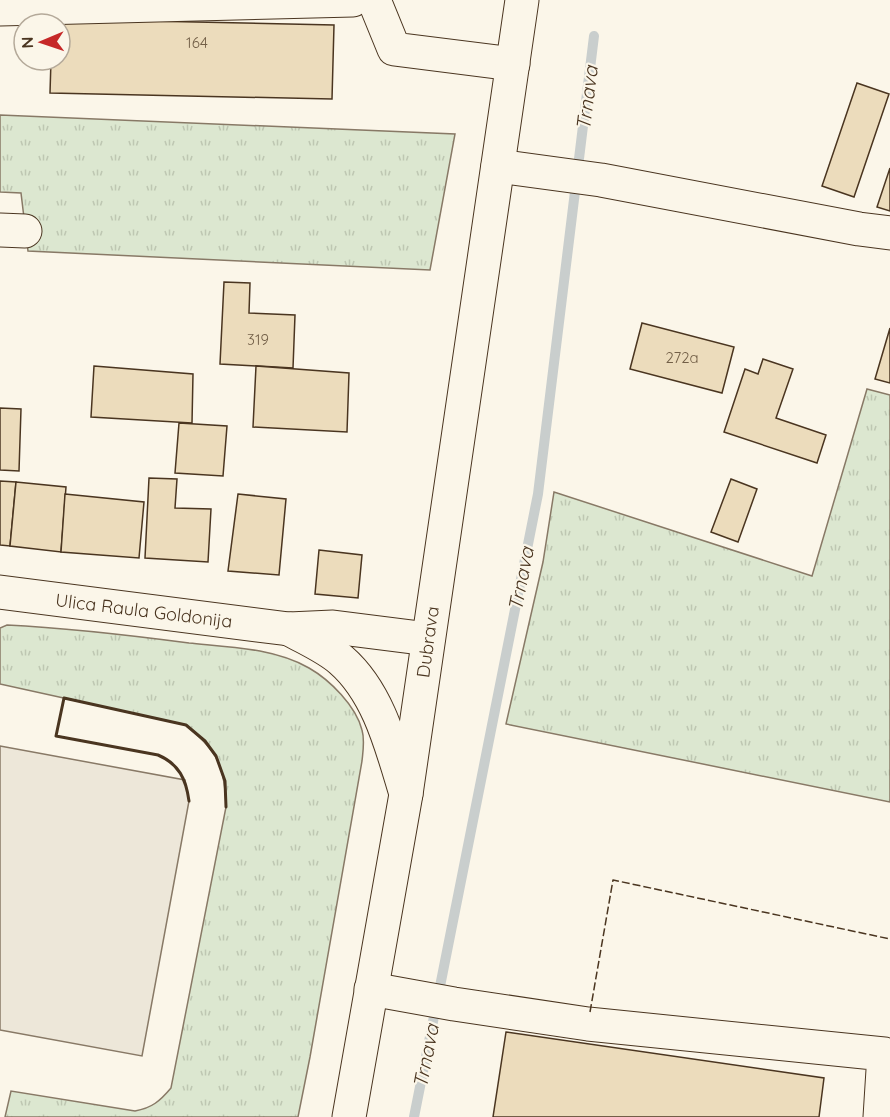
<svg xmlns="http://www.w3.org/2000/svg" width="890" height="1117" viewBox="0 0 890 1117" font-family="Quicksand,sans-serif">
<style>
.grass{fill:url(#grass-tufts);stroke:#887966;stroke-width:1.5}
.parking{fill:#ede7d9;stroke:#887966;stroke-width:1.5}
.lines{fill:none;stroke-linecap:round;stroke-linejoin:round}
.stream{stroke:#c9cecd;stroke-width:10}
.building{fill:#ecdcbc;stroke:#4a3520;stroke-width:1.5}
.minor-casing{stroke:#4a3520;stroke-width:35}
.major-casing{stroke:#4a3520;stroke-width:35}
.minor{stroke:#fbf6e9;stroke-width:33}
.major{stroke:#fbf6e9;stroke-width:33}
.fence{stroke:#4a3520;stroke-width:1.5;stroke-dasharray:8 3;stroke-linecap:butt}
.wall{stroke:#4a3520;stroke-width:3}
.labels{text-anchor:middle;stroke-width:4.5;stroke-linejoin:round;paint-order:stroke}
.number-label{font-size:15px;fill:#725f47}
.street-label{font-size:18px;fill:#4a3520;stroke:#fbf6e9}
.water-label{font-size:20px;font-style:italic;fill:#4a3520;stroke:#fbf6e9}
</style>
<defs>
<pattern id="grass-tufts" width="24" height="20" patternUnits="userSpaceOnUse" patternTransform="scale(1.5)"><rect width="24" height="20" fill="#dce7d0"/><path d="M3 7l-1-3M5 7V3M7 7l1-3M15 17l-1-3M17 17v-4M19 17l1-3" fill="none" stroke="#bec7b2"/></pattern>
</defs>
<rect width="100%" height="100%" fill="#fbf6e9"/>
<!-- grass -->
<g class="grass">
<path d="M0,115L455,134L430,270L28,251L21,193L0,192Z"/>
<path d="M867,389L890,395V802L506,724L543,562L554,492L812,576Z"/>
<path d="M7,625C68,628 128,635 189,643C229,647 274,648 309,668C330,680 356,706 362,730C365,740 363,751 362,761L310,1057L298,1117H5L11,1091L135,1111C152,1108 160,1101 171,1088L226,807C225,766 218,752 186,725L0,684V628Z"/>
</g>
<!-- parking -->
<path class="parking" d="M0,746L185,780L189,801L142,1056L0,1030Z"/>
<g class="lines">
<!-- stream -->
<path class="stream" d="M414,1117L538,494L594,36"/>
</g>
<!-- building -->
<g class="building">
<path d="M52,19L334,25L332,99L50,93L51,60H60V24H52Z"/>
<path d="M857,83L889,94L854,197L822,186Z"/>
<path d="M890,168V211L877,207Z"/>
<path d="M224,282L250,283L249,313L295,315L293,368L220,364Z"/>
<path d="M642,323L734,347L722,393L630,369Z"/>
<path d="M890,328V383L875,379Z"/>
<path d="M763,359L793,369L776,418L826,435L817,463L724,432L745,369L758,374Z"/>
<path d="M94,366L193,374L192,423L91,417Z"/>
<path d="M256,366L349,373L347,432L253,427Z"/>
<path d="M0,408L21,409L19,471L0,470Z"/>
<path d="M179,423L227,426L223,476L175,473Z"/>
<path d="M149,478L177,479L175,508L211,509L208,562L145,558Z"/>
<path d="M731,479L757,489L738,542L711,532Z"/>
<path d="M0,481L16,482L10,546L0,545Z"/>
<path d="M16,482L66,487L61,552L10,546Z"/>
<path d="M65,494L144,502L139,558L61,552Z"/>
<path d="M238,494L286,499L279,575L228,571Z"/>
<path d="M319,550L362,555L358,598L315,594Z"/>
<path d="M506,1032L824,1078L819,1117H493Z"/>
</g>
<g class="lines">
<!-- minor casing -->
<g class="minor-casing">
<g id="minor">
<path d="M374,0L394,49L513,64"/>
<path d="M0,9L353,0"/>
<path d="M498,166L601,180L859,229L890,233"/>
<path d="M0,230L25,231"/>
<path d="M0,592L289,629L333,627L428,639"/>
<path d="M289,629C307,639 326,647 341,660C379,693 392,748 406,794"/>
<path d="M371,989L454,1004L588,1024L884,1054L880,1117"/>
</g>
</g>
<!-- major casing -->
<g class="major-casing">
<path id="major" d="M349,1117L406,794L522,0"/>
</g>
<!-- minor -->
<use href="#minor" class="minor"/>
<!-- major -->
<use href="#major" class="major"/>
<!-- fence -->
<path class="fence" d="M590,1012L613,880L890,939"/>
<!-- wall -->
<path class="wall" d="M189,801C186,779 179,764 158,755L56,736L64,698L186,725L205,741L216,756L225,781L226,807"/>
</g>
<g class="labels">
<!-- number labels -->
<g class="number-label">
<text x="197" y="48">164</text>
<text x="258" y="345">319</text>
<text x="682" y="363">272a</text>
</g>
<!-- street labels -->
<g class="street-label">
<text transform="translate(144 611) rotate(7)" y="6">Ulica Raula Goldonija</text>
<text transform="translate(428 642) rotate(-82)" y="6">Dubrava</text>
</g>
<!-- water labels -->
<g class="water-label">
<text transform="translate(587 98) rotate(-83)" y="7">Trnava</text>
<text transform="translate(521 579) rotate(-79)" y="7">Trnava</text>
<text transform="translate(426 1056) rotate(-79)" y="7">Trnava</text>
</g>
</g>
<!-- north arrow -->
<g transform="translate(42 42) rotate(268)"><circle r="28" fill="#fbf6e9" stroke="#b4a999" stroke-width="1.5"/>
<path d="M0-4.5L10 22L0 15L-10 22Z" fill="#c62828"/>
<text y="-9" font-size="16" font-weight="bold" text-anchor="middle" fill="#4a3520">N</text>
</g>
</svg>
